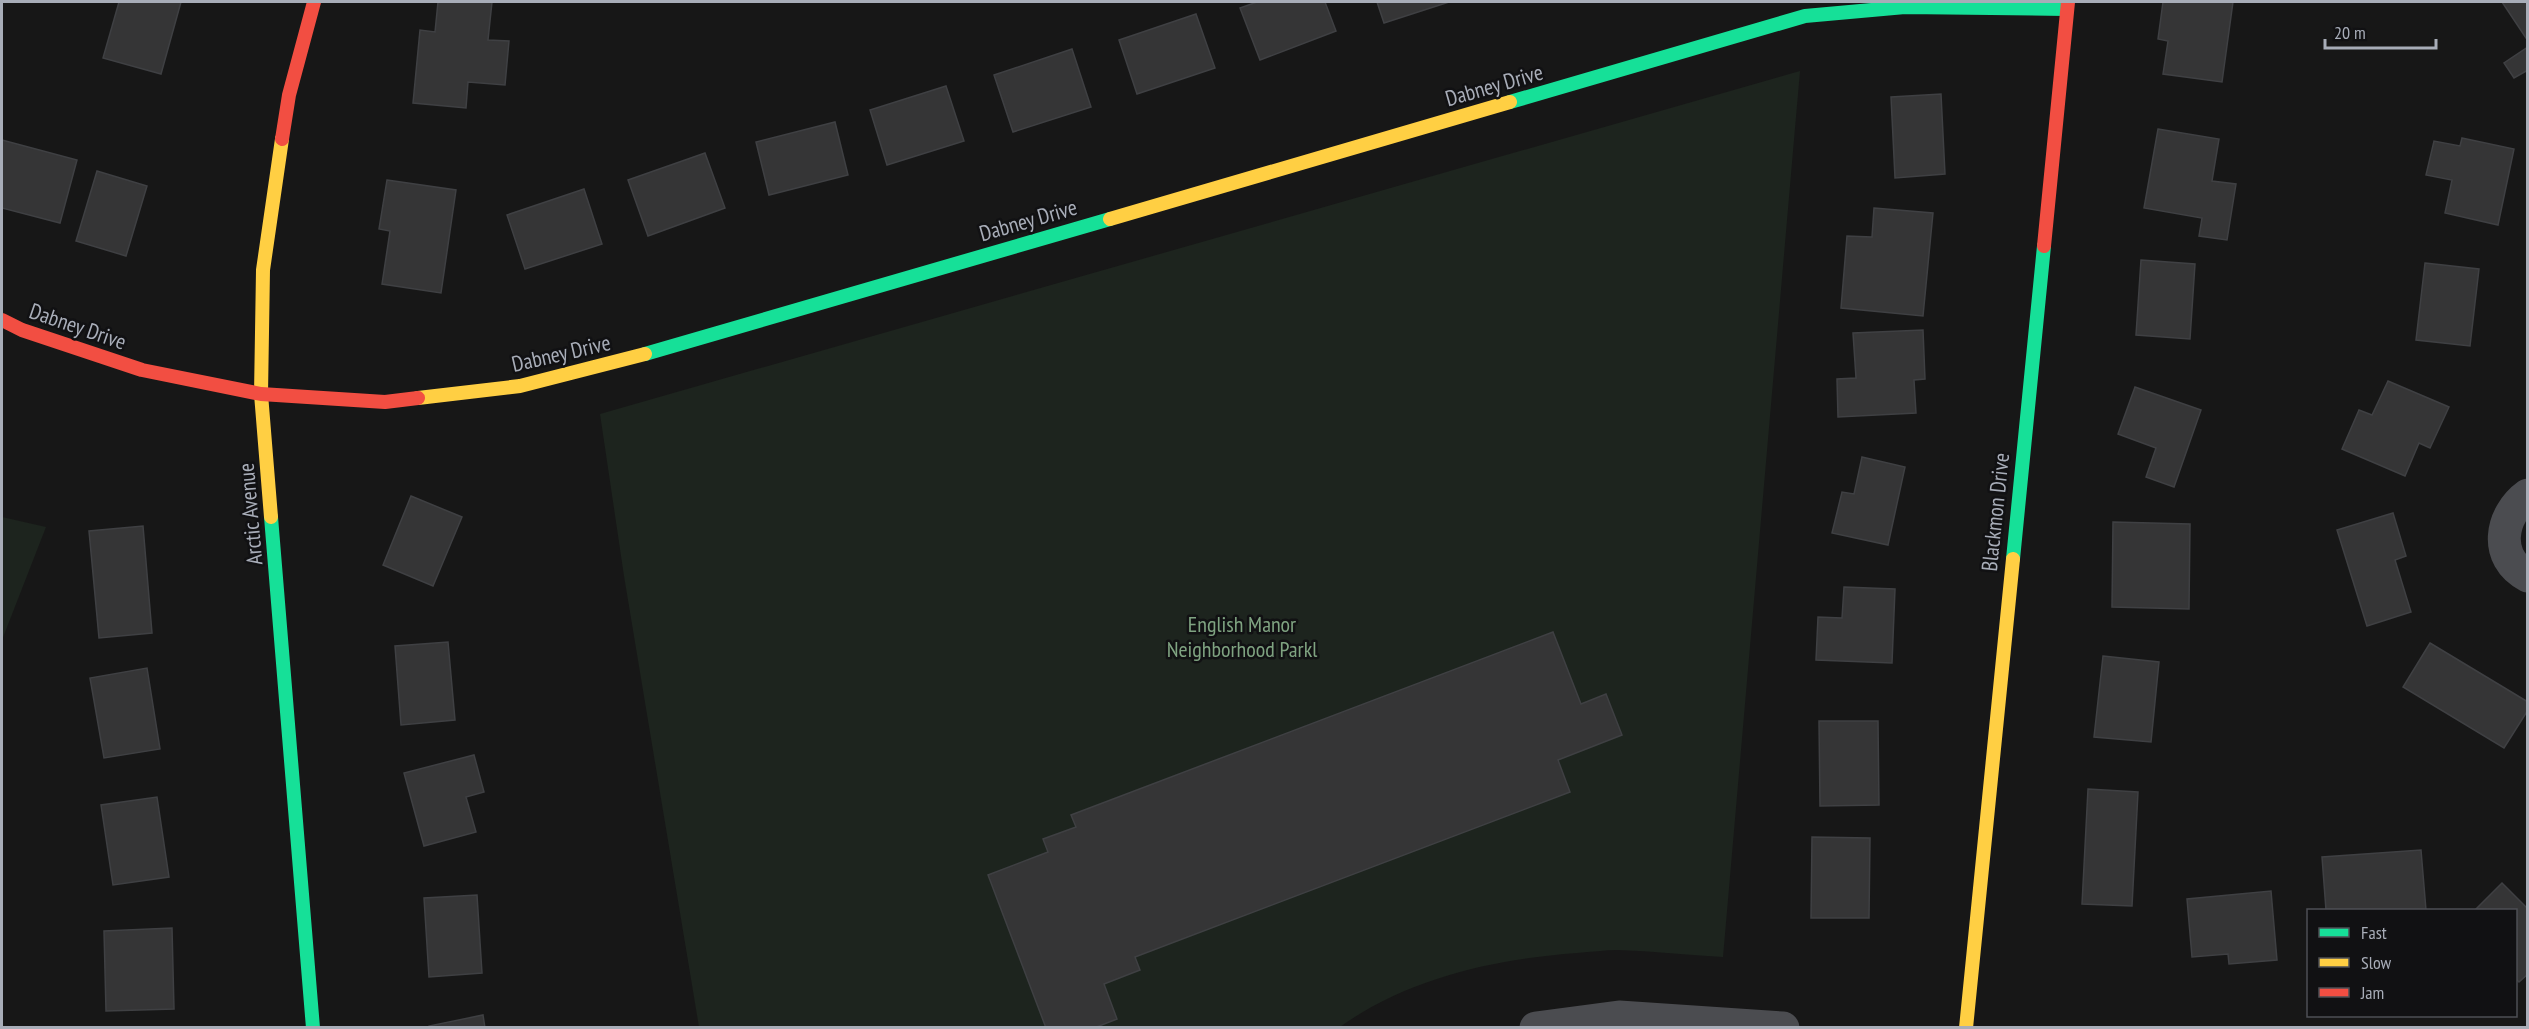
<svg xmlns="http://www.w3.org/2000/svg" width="2529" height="1029" viewBox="0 0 2529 1029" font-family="'PT Sans Narrow',sans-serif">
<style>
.green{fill:#1d241e}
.building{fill:#353536;stroke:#3f4043;stroke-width:1.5}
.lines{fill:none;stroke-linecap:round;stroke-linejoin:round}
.street{stroke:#4b4c50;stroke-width:33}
.fast{stroke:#16e098;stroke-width:14}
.slow{stroke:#ffcf43;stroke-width:14}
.jam{stroke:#f24e42;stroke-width:14}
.labels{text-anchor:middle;stroke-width:5;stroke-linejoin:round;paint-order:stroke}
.street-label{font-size:22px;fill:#a8adb8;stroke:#111113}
.park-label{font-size:22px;fill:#7fa381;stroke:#111113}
</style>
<rect width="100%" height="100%" fill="#171717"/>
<!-- green -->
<g class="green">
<path d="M1800,71L1723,957C1688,955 1653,951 1618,950C1605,950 1591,952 1577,953C1495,959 1408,978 1340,1027H699L624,576L600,414Z"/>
<path d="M2,517L46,527L2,640Z"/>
</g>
<!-- building -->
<g class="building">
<path d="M119,2H181L161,74L103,58Z"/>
<path d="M438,2H492L488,40L509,41L505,85L468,82L466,108L413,103L420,30L435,32Z"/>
<path d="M1257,2H1325L1336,31L1260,60L1240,8Z"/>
<path d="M1377,2H1449L1384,23Z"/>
<path d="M2163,2H2233L2222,82L2163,74L2168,41L2158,39Z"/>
<path d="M2502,2H2528V41Z"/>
<path d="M1196,14L1215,68L1137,94L1119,40Z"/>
<path d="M2528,47V70L2514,78L2504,63Z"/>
<path d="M1072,49L1091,107L1013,132L994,75Z"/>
<path d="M946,86L964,141L887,165L870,110Z"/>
<path d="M1941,94L1945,174L1895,178L1891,97Z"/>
<path d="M835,122L848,175L769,195L756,142Z"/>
<path d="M2158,129L2219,139L2212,181L2236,184L2227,240L2199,236L2202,218L2144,208Z"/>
<path d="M2462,138L2514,149L2498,225L2445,213L2452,180L2426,175L2434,141L2460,146Z"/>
<path d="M2,140L77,160L60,223L2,208Z"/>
<path d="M705,153L725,208L648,236L628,180Z"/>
<path d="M97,171L147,186L126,256L76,241Z"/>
<path d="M387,180L456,190L441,293L382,284L390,231L379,229Z"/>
<path d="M584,189L602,244L525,269L507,215Z"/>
<path d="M1874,208L1933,213L1923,316L1841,308L1847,236L1872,237Z"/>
<path d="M2141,260L2195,264L2190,339L2136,335Z"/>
<path d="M2425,263L2479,269L2470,346L2416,340Z"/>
<path d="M1923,330L1925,379L1914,380L1916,413L1838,417L1837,379L1856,378L1853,333Z"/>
<path d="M2388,381L2449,407L2430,448L2419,443L2405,476L2342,449L2359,410L2372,415Z"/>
<path d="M2135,387L2201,410L2174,487L2146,477L2156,448L2118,434Z"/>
<path d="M1862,457L1905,467L1888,545L1832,533L1842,492L1854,494Z"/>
<path d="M411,496L462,517L433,586L383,565Z"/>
<path d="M2393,513L2406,556L2395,560L2411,612L2367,626L2337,530Z"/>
<path d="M2113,522L2190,524L2189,609L2112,607Z"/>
<path d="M143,526L152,633L99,638L89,531Z"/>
<path d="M1844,587L1895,589L1892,663L1816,660L1818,617L1842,618Z"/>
<path d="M1553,632L1581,704L1606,694L1622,735L1558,760L1570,792L1135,957L1140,970L1104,984L1117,1019L1094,1028H1046L988,875L1048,852L1043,839L1076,827L1071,815Z"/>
<path d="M448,642L455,720L401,725L395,646Z"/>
<path d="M2430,643L2528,702V710L2504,748L2403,687Z"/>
<path d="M2103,656L2159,662L2151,742L2094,737Z"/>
<path d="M147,668L160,749L104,758L90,678Z"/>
<path d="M1819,721H1878L1879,805L1820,806Z"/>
<path d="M474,755L484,792L466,797L476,832L424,846L404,773Z"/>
<path d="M2088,789L2138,792L2132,906L2082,904Z"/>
<path d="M157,797L169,877L113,885L101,805Z"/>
<path d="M1812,837L1870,838L1869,918H1811Z"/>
<path d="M2421,850L2426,910H2326L2322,857Z"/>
<path d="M2502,883L2528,909V974L2519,982L2516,979V910H2475Z"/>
<path d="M2271,891L2277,960L2229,964L2228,954L2192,957L2187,899Z"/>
<path d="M477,895L482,973L429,977L424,898Z"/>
<path d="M172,928L174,1009L106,1011L104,931Z"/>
<path d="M483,1015L485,1028H429V1026Z"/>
</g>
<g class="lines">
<!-- street -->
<g class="street">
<path d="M2528,495C2500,515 2493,558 2528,576"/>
<path d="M1536,1028L1619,1017L1783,1028"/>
</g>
<!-- fast -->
<g class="fast">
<path d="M1510,102L1805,16L1905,7L2066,9"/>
<path d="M645,354L1110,219"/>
<path d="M271,517L313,1028"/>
<path d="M2013,559L2044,246"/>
</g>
<!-- slow -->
<g class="slow">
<path d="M1110,219L1510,102"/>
<path d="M418,398L520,386L645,354"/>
<path d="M271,517L261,394L263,270L282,139"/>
<path d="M1966,1028L2013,559"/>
</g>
<!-- jam -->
<g class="jam">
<path d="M282,139L289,95L314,2"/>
<path d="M2044,246L2068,2"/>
<path d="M2,320L22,330L142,370L261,394L385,402L418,398"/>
</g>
</g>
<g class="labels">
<!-- street labels -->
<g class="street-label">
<text transform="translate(1494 85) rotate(-16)" y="8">Dabney Drive</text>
<text transform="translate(1028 220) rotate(-16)" y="8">Dabney Drive</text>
<text transform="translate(78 326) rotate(19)" y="8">Dabney Drive</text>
<text transform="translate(561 353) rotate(-13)" y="8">Dabney Drive</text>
<text transform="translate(1995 512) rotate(-84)" y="8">Blackmon Drive</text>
<text transform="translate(250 514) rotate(-95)" y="8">Arctic Avenue</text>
</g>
<!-- park labels -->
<g class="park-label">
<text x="1242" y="632">English Manor<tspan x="1242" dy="25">Neighborhood Parkl</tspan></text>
</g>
</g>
<!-- border -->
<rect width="2529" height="1029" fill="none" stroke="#a8adb8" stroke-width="6"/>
<!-- legend -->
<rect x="2307" y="909" width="210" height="108" fill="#111113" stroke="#4d4f55" stroke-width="1.5"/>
<rect x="2319" y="928" width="30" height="9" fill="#16e098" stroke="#4d4f55" stroke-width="1.5"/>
<text x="2361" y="939" font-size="18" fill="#a8adb8">Fast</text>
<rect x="2319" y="958" width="30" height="9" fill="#ffcf43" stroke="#4d4f55" stroke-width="1.5"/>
<text x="2361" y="969" font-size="18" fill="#a8adb8">Slow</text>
<rect x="2319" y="988" width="30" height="9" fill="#f24e42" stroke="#4d4f55" stroke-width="1.5"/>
<text x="2361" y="999" font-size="18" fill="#a8adb8">Jam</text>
<!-- scale -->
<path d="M2325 39v9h111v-9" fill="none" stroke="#a8adb8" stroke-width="3"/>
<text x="2334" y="39" font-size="18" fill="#a8adb8" stroke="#111113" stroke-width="4.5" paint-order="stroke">20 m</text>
</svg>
